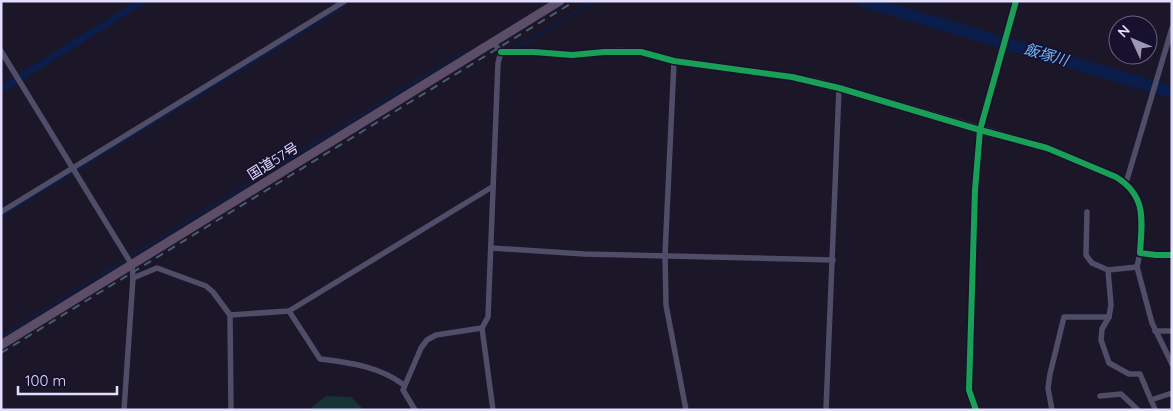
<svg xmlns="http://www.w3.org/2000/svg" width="1173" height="411" viewBox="0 0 1173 411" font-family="Quicksand,'Noto Sans JP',sans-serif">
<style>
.green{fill:#143436}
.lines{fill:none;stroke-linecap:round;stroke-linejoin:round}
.stream{stroke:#0b1e4b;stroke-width:2}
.canal{stroke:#0b1e4b;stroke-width:7}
.river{stroke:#0b1e4b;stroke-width:12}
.minor{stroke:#4f4d68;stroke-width:5.5}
.tertiary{stroke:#4f4d68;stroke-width:7}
.trunk{stroke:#5c4d68;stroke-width:9}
.rail{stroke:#495c71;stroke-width:2;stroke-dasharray:8 6;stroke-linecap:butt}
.cycleway-casing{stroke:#17112e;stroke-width:9}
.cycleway{stroke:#1a9f57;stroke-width:6}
.labels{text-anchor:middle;stroke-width:4;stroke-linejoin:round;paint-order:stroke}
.street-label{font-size:14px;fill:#e3deff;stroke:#17112e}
.water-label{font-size:15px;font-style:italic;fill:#6cb4ff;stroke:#17112e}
</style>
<rect width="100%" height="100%" fill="#1b1728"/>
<!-- green -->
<path class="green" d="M326,396L351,397L364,410H308Z"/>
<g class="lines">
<!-- stream -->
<g class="stream">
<path d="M517,48L593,1"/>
<path d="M1,216L342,8"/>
<path d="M132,255L463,52L465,53"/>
<path d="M1,336L123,261"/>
</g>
<!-- canal -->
<path class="canal" d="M1,89L143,1"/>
<!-- river -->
<path class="river" d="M863,1L1172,92"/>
<!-- minor -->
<g class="minor">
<path d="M493,42L501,52L498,63L488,317L482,328L493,410"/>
<path d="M1,51L132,265L133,278L124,410"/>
<path d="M501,52H534L572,55L616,51"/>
<path d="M674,61L665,255L666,305L686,410"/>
<path d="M980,130L1016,1"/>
<path d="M1126,183L1172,28"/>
<path d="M1,212L345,1"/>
<path d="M1087,212L1086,255L1092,263L1108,270L1137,267"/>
<path d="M491,248L584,254L833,260"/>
<path d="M1140,253L1137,267L1152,323L1172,364"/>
<path d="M133,278L157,268L206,286L213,292L230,315L231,410"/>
<path d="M289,311L320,359C351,363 378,366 404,385"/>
<path d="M230,315L289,311L492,187"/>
<path d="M1109,317L1102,329L1101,340L1109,363L1129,374H1140L1151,400"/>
<path d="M1155,331H1172"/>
<path d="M1100,396L1121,394L1138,410"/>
<path d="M415,410L403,390L421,348L427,340L436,335L482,328"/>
<path d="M826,410L839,88"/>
<path d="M1052,410L1048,388L1050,374L1064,317H1109L1111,305L1108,270"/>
<path d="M1154,410L1155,409L1151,400L1172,393"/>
</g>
<!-- tertiary -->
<g class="tertiary">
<path d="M616,51L641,52L674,61L792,77L819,82L1047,148L1116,177C1147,196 1142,220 1140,253L1156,255H1172"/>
<path d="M976,410L969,390L975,190L980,130"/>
</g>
<!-- trunk -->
<path class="trunk" d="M1,345L560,1"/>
<!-- rail -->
<path class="rail" d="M1,353L575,1"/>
<!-- cycleway casing -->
<g class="cycleway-casing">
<g id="cycleway">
<path d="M501,52H534L572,55L604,52H641L674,61L792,77L839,88L980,130L1047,148L1116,177C1147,196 1142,220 1140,253L1156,255H1172"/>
<path d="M976,410L969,390L975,190L980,130L1016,1"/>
</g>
</g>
<!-- cycleway -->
<use href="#cycleway" class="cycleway"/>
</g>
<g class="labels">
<!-- street labels -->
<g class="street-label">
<text transform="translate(273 161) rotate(-32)" y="5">国道57号</text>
</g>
<!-- water labels -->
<g class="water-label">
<text transform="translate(1046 55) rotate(16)" y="5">飯塚川</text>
</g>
</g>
<!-- border -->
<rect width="1173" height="411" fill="none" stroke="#e3deff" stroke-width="5"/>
<!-- north arrow -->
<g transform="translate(1133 40) rotate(314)"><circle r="24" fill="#17112e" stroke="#696382"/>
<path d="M0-4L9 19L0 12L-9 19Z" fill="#9d98b4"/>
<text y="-8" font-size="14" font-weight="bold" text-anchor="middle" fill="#e3deff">N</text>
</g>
<!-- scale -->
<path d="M18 386v8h99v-8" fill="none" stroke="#e3deff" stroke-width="2.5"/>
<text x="25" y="386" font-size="15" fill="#e3deff" stroke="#17112e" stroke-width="4" paint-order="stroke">100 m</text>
</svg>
